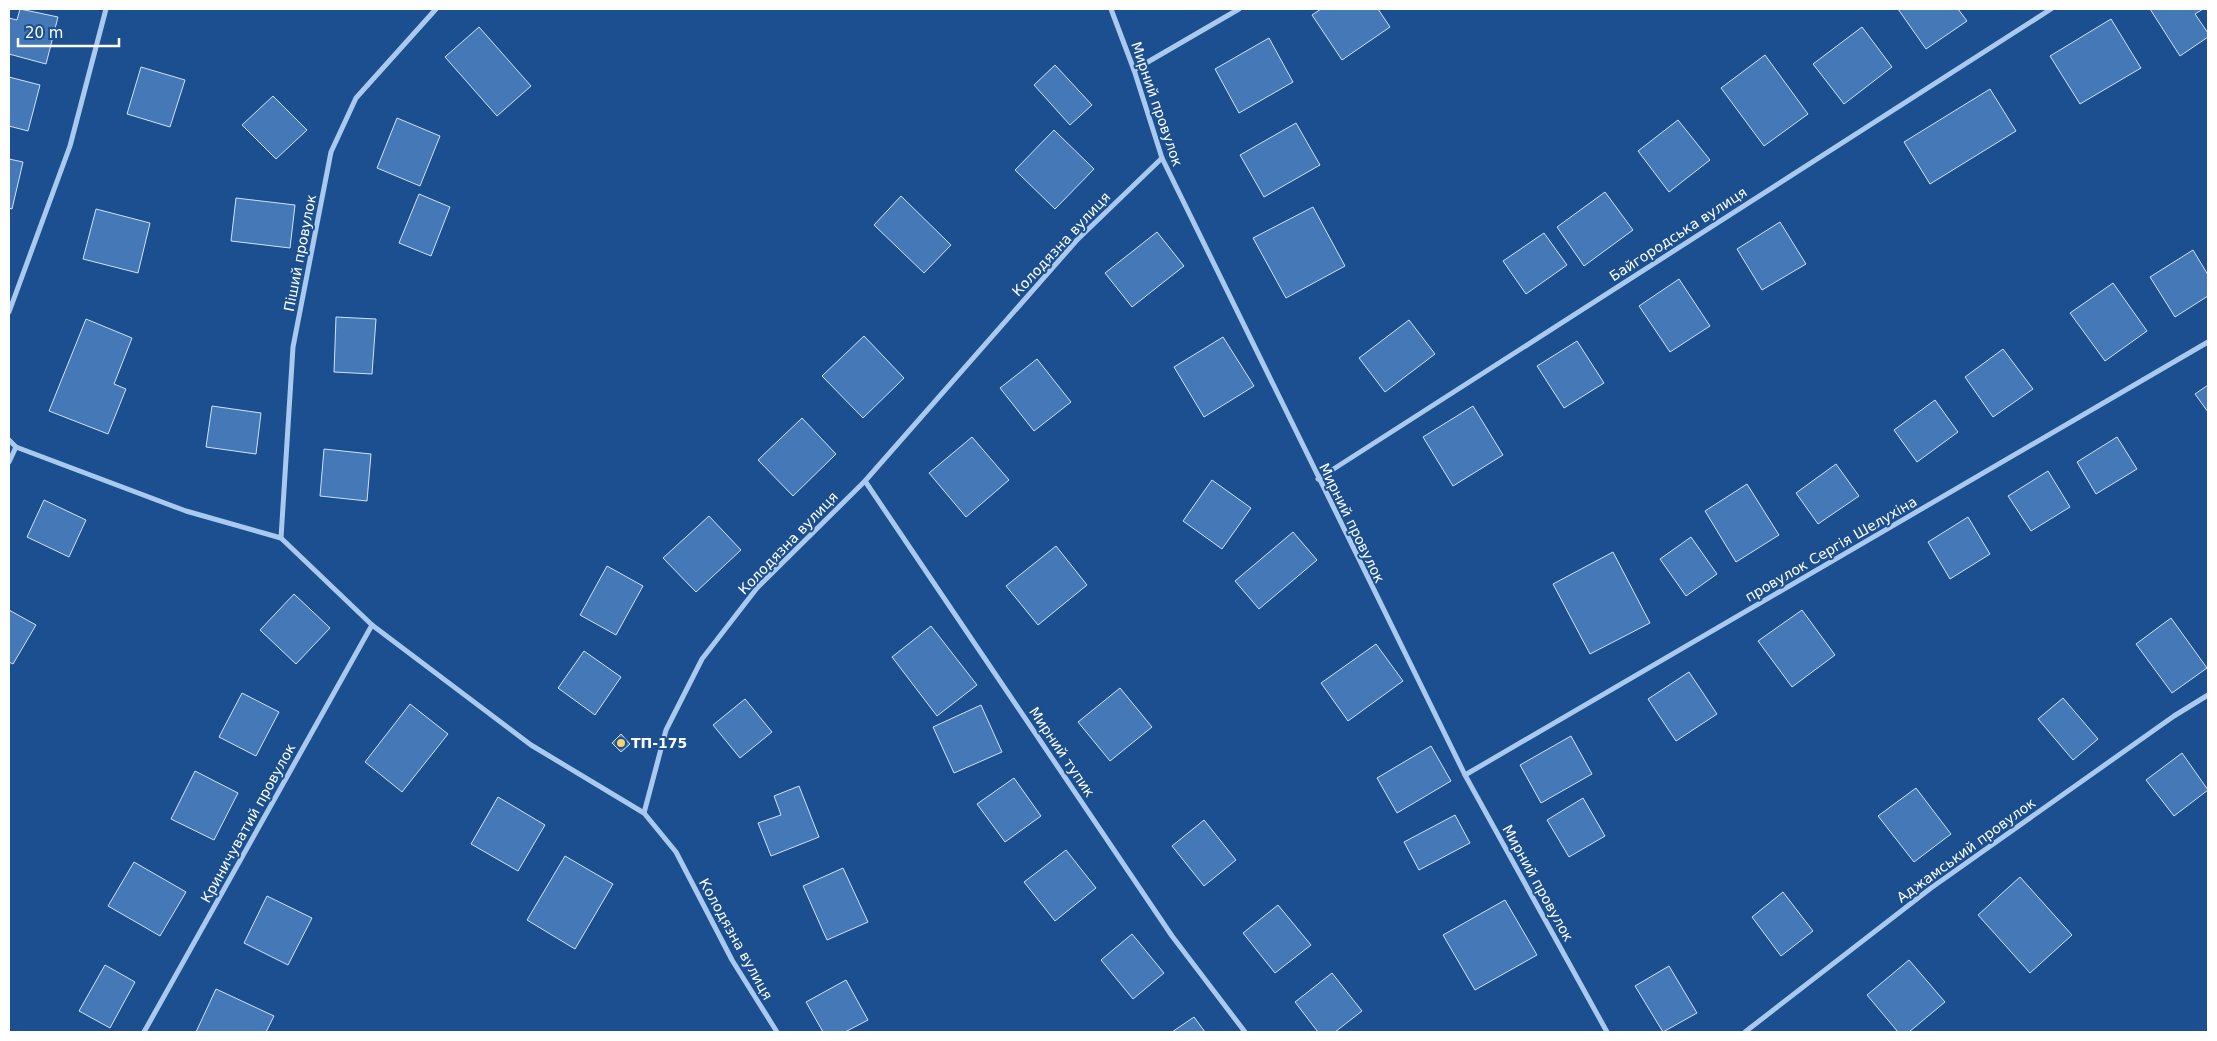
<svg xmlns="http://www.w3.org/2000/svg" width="2217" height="1041" viewBox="0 0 2217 1041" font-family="'DejaVu Sans',sans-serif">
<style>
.building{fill:#4478b7;stroke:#cfe3fa}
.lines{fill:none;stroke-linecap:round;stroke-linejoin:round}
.minor{stroke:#a9c9ee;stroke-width:5}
.poi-dot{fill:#ffd166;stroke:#1b4f8f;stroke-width:2}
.labels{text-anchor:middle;stroke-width:4;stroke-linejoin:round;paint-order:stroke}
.street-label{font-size:14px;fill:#fff;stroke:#1b4f8f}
.poi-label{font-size:14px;font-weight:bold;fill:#fff;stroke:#1b4f8f;text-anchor:start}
</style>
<rect width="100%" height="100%" fill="#1b4f8f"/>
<!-- building -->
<g class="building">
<path d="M20,9L58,17L46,64L9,54V18L17,20Z"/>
<path d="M1321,9H1378L1390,27L1342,60L1312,15Z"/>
<path d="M1898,9H1958L1967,21L1926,49Z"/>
<path d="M2150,9H2203L2195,14L2208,33V37L2180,56Z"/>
<path d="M2111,19L2141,68L2080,104L2050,56Z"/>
<path d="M479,27L531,86L497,116L445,57Z"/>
<path d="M1862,27L1892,67L1844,104L1813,64Z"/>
<path d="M1269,38L1293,82L1239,113L1215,69Z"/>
<path d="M1765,55L1808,114L1764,146L1721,88Z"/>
<path d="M1055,65L1092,105L1070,125L1034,85Z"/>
<path d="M141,67L185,80L170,127L127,114Z"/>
<path d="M9,77L40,85L28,131L9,126Z"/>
<path d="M1990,89L2016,131L1930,184L1904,142Z"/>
<path d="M273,96L307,130L276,159L242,125Z"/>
<path d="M397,118L440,136L420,186L377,168Z"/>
<path d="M1678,120L1710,160L1669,192L1638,151Z"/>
<path d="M1296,123L1320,165L1264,197L1240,155Z"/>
<path d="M1054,130L1094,169L1055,209L1015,170Z"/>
<path d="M9,159L23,162L12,209L9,208Z"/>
<path d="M1605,192L1633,230L1584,266L1557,227Z"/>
<path d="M419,194L450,207L431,256L399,243Z"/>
<path d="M901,196L951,245L924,273L874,225Z"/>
<path d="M236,198L295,205L290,248L231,241Z"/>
<path d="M1313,207L1345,266L1286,298L1253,238Z"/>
<path d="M96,209L150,223L138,273L83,259Z"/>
<path d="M1780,222L1806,264L1762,290L1737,249Z"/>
<path d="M1157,232L1184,266L1132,307L1105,273Z"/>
<path d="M1544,233L1567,265L1526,294L1503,261Z"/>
<path d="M2193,250L2208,275V296L2175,317L2150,277Z"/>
<path d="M1679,279L1710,326L1670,352L1639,306Z"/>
<path d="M2113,283L2147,331L2105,361L2070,313Z"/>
<path d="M336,317L376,319L372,374L334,372Z"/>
<path d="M86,319L132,338L114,384L126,389L108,434L49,411Z"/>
<path d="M1409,320L1435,354L1385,392L1359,358Z"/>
<path d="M864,336L904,378L863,418L822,376Z"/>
<path d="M1223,337L1254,386L1204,417L1174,367Z"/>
<path d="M1577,341L1604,383L1564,408L1537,366Z"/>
<path d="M2003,349L2033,389L1993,417L1965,377Z"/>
<path d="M1037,359L1071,402L1034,431L1000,388Z"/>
<path d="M2208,385V412L2195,394Z"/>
<path d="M1935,400L1958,432L1917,462L1894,430Z"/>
<path d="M212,406L261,413L256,454L206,447Z"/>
<path d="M1473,406L1503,455L1453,486L1423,437Z"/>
<path d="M802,418L836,454L793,496L758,460Z"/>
<path d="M972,437L1009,480L966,517L929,473Z"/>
<path d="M2117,437L2137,469L2096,494L2077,462Z"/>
<path d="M324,449L371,454L367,501L320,496Z"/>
<path d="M1836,464L1859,496L1818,524L1796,493Z"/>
<path d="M2048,471L2070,507L2031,531L2008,496Z"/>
<path d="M1212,480L1251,508L1222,549L1183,521Z"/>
<path d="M1747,484L1779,535L1736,562L1705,511Z"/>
<path d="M44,500L86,520L69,557L27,537Z"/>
<path d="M709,516L741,550L696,592L663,558Z"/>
<path d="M1968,517L1990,554L1950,579L1928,542Z"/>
<path d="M1293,532L1317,560L1259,609L1235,581Z"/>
<path d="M1691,537L1717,574L1686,596L1660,559Z"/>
<path d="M1056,546L1087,585L1038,625L1006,586Z"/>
<path d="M1613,552L1650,623L1590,654L1553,584Z"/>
<path d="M607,566L643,586L616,635L580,615Z"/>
<path d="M294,594L330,628L296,664L260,630Z"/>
<path d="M9,610L36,625L13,664L9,662Z"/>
<path d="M1802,610L1835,655L1792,687L1758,641Z"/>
<path d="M2171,618L2207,668L2172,693L2136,644Z"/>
<path d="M931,626L977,685L937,716L892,657Z"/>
<path d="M1376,644L1403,681L1348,721L1321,683Z"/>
<path d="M584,651L621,677L595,715L558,688Z"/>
<path d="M1689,672L1717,714L1676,741L1648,699Z"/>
<path d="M1120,688L1152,727L1110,761L1078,722Z"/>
<path d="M242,693L279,712L256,756L219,737Z"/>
<path d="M2063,698L2098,739L2073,760L2038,719Z"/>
<path d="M745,699L772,732L740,758L713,725Z"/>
<path d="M410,704L448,734L402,792L365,762Z"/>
<path d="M981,705L1002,752L954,773L933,727Z"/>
<path d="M621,734L630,744L621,752L612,743Z"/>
<path d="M1571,736L1592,774L1541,803L1520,765Z"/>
<path d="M1431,746L1451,781L1397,813L1377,778Z"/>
<path d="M2182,753L2208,790L2174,816L2146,780Z"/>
<path d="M195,771L238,793L214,840L171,819Z"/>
<path d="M1014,778L1041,816L1005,842L977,804Z"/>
<path d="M799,786L819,837L771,856L758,823L781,815L774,796Z"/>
<path d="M1916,788L1951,834L1914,862L1878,816Z"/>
<path d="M498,797L545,825L518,871L471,844Z"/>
<path d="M1583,798L1605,836L1569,857L1547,820Z"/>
<path d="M1455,815L1470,843L1419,870L1404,842Z"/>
<path d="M1204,820L1236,860L1204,886L1172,846Z"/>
<path d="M1066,850L1096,888L1055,921L1024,882Z"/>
<path d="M565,856L613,884L575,949L527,920Z"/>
<path d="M134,862L186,892L160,936L108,906Z"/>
<path d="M843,868L868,922L827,940L803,886Z"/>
<path d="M2020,877L2072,935L2030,973L1978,915Z"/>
<path d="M1783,892L1813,931L1781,956L1752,917Z"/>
<path d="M267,896L312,918L288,965L244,943Z"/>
<path d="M1505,900L1537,955L1475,990L1443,935Z"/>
<path d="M1278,905L1311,945L1275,973L1243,933Z"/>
<path d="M1132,934L1164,973L1133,999L1101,960Z"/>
<path d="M1909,960L1945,1002L1909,1032H1898L1867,995Z"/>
<path d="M105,965L135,982L110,1028L79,1011Z"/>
<path d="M1669,966L1697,1013L1663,1032L1635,986Z"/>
<path d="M1332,973L1362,1011L1335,1032H1318L1295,1002Z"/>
<path d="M846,980L868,1020L845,1032H823L806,1002Z"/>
<path d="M216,989L274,1016L266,1032H196Z"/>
<path d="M1194,1017L1205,1032H1172Z"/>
</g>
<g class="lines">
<!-- minor -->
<g class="minor">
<path d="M1111,9L1134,70L1162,158L1465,775L1607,1032"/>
<path d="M1134,70L1239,9"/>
<path d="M9,312L70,146L106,9"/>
<path d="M9,440L16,447L186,511L281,538L372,625L531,745L644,813L676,852L732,960L777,1032"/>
<path d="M9,462L16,447"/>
<path d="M1318,479L2051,9"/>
<path d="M865,481L1172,936L1245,1032"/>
<path d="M281,538L293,347L331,152L356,98L436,9"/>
<path d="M1465,775L2208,342"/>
<path d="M644,813L666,730L702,659L757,588L865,481L1077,240L1162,158"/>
<path d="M144,1032L372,625"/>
<path d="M1745,1032L1931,888L2174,716L2208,695"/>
</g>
</g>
<!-- markers -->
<circle class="poi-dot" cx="621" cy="743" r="5"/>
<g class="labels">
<!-- street labels -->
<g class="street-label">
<text transform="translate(1157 104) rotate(71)" y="5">Мирний провулок</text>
<text transform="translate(1678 234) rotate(-33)" y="5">Байгородська вулиця</text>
<text transform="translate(1061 244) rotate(-47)" y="5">Колодязна вулиця</text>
<text transform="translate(300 253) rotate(-79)" y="5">Піший провулок</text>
<text transform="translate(1352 523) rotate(64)" y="5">Мирний провулок</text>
<text transform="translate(788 543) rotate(-46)" y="5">Колодязна вулиця</text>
<text transform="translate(1831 549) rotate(-30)" y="5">провулок Сергія Шелухіна</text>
<text transform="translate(1062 752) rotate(56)" y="5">Мирний тупик</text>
<text transform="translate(248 823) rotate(-61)" y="5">Криничуватий провулок</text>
<text transform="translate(1966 850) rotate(-36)" y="5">Аджамський провулок</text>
<text transform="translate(1538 883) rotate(61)" y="5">Мирний провулок</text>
<text transform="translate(736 939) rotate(61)" y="5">Колодязна вулиця</text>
</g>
<!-- poi labels -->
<g class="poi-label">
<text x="631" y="748">ТП-175</text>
</g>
</g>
<!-- border -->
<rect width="2217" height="1041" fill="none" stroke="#ffffff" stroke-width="20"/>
<!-- scale -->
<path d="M18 38v8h101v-8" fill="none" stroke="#ffffff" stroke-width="2.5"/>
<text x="25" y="38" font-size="15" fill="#ffffff" stroke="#1b4f8f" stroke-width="4" paint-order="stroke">20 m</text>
</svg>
